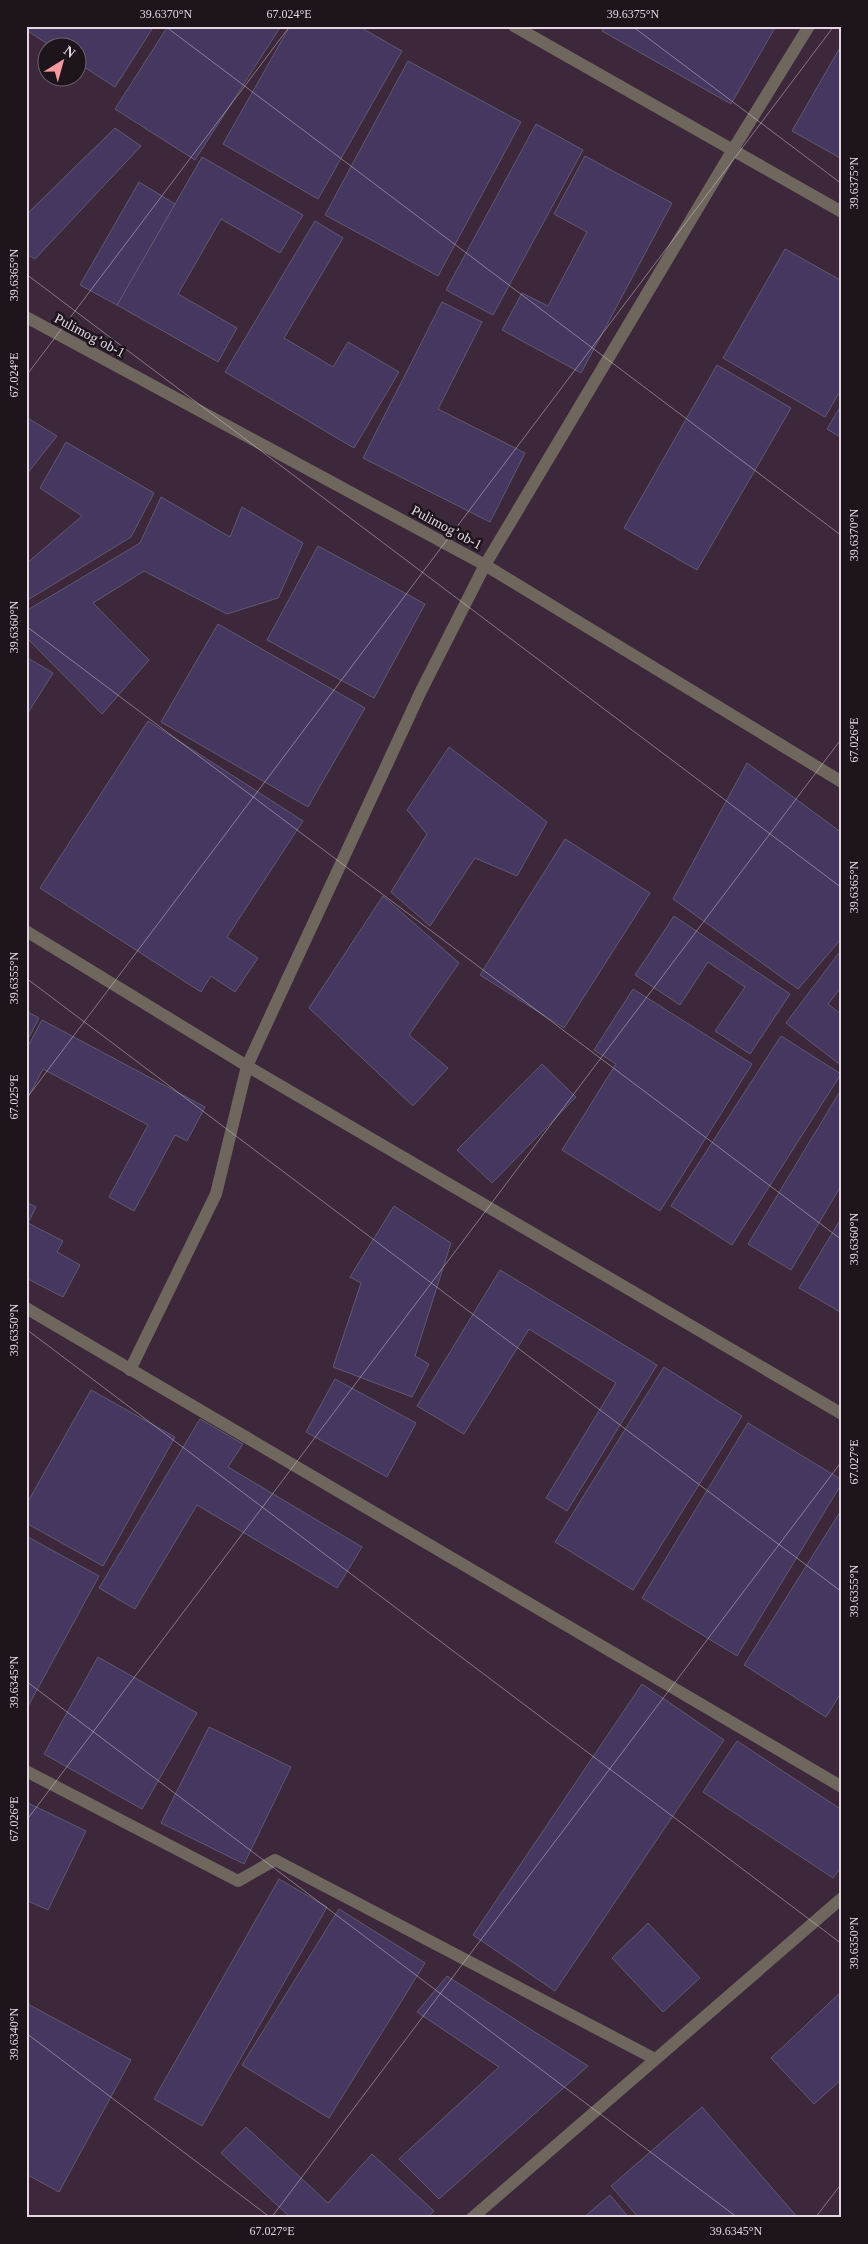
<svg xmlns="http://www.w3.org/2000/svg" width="868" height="2244" viewBox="0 0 868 2244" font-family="'Times New Roman',serif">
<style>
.building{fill:#45375f;stroke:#615973}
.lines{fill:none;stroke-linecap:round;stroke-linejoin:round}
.minor{stroke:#6f675d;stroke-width:12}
.ticks{fill:none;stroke:#e4d7e2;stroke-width:1;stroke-opacity:0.45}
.labels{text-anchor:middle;stroke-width:5;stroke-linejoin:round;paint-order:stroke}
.street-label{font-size:14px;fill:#e4d7e2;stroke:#1d141c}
.neatline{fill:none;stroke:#e4d7e2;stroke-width:2}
.ticks-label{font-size:12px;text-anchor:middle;fill:#e4d7e2}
</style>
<rect width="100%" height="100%" fill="#3c283a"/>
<!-- building -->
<g class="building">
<path d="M26,26H154L115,87L78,63V48H54L26,30Z"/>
<path d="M168,26H281L195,160L115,109Z"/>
<path d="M290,26H358L402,51L318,199L223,144Z"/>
<path d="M605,26H776L731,104L602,31Z"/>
<path d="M842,44V159L792,131Z"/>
<path d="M408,61L521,122L438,276L325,215Z"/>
<path d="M536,124L583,150L493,315L446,290Z"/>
<path d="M115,128L141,146L35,259L26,254V215Z"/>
<path d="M585,156L672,203L581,373L502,330L522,293L548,306L587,232L554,214Z"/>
<path d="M202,157L303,215L280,253L221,219L178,294L237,328L218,362L117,305Z"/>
<path d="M139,182L175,204L117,305L80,285Z"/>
<path d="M315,221L343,238L284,338L333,367L348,342L399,372L354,448L225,372Z"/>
<path d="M785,249L842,281V388L825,417L723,358Z"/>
<path d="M442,302L482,322L438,409L525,453L490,522L363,458Z"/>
<path d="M717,365L791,408L697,570L624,528Z"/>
<path d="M842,404V438L827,429Z"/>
<path d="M26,417L57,436L26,475Z"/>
<path d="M66,442L154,493L131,537L26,601V564L82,516L40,488Z"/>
<path d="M161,497L230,537L242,507L303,543L278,598L227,614L144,571L93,603L149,660L102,714L26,637V611L140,543Z"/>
<path d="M318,546L425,604L374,698L267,640Z"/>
<path d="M218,624L365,708L308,807L161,722Z"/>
<path d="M26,657L53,673L26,716Z"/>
<path d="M148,721L303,821L227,937L258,958L235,992L211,976L201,992L40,888Z"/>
<path d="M449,747L547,822L517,876L475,858L430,926L391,892L427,834L407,810Z"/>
<path d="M747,763L842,833V938L798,989L673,899Z"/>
<path d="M565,839L650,893L564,1028L480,975Z"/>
<path d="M383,896L459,963L409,1035L448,1068L413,1106L309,1008Z"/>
<path d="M674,916L790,994L750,1054L715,1031L745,987L708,962L680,1005L635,975Z"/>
<path d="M842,949V986L828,1004L842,1015V1066L786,1023Z"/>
<path d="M633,989L752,1064L660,1211L562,1150L616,1064L594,1050Z"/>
<path d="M26,1011L39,1018L26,1043Z"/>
<path d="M42,1020L205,1107L187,1141L175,1135L134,1211L109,1197L148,1125L43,1069L26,1101V1050Z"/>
<path d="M781,1036L841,1074L732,1245L671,1206Z"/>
<path d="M542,1064L576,1097L492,1183L457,1150Z"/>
<path d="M842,1088V1184L791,1270L748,1244Z"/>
<path d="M26,1202L36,1207L28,1223L63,1241L57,1252L80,1265L63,1297L26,1278Z"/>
<path d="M394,1206L451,1243L415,1356L429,1364L412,1397L333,1367L361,1283L350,1277Z"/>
<path d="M842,1217V1313L799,1288Z"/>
<path d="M500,1270L657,1365L567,1511L546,1498L616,1383L529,1329L464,1434L417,1406Z"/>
<path d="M664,1367L742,1416L633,1590L555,1542Z"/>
<path d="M335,1379L416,1423L387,1477L306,1432Z"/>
<path d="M91,1390L175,1437L103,1566L26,1523V1505Z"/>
<path d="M200,1419L243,1444L228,1467L362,1547L337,1588L197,1505L135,1609L99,1588Z"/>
<path d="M748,1423L842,1480V1483L737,1656L642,1598Z"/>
<path d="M842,1509V1691L826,1717L744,1665Z"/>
<path d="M26,1536L99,1576L26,1710Z"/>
<path d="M98,1657L197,1713L142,1809L44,1754Z"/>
<path d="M642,1684L724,1740L555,1991L473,1935Z"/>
<path d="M209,1727L291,1767L244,1864L161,1823Z"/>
<path d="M737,1741L842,1810V1866L833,1878L703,1792Z"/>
<path d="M26,1802L86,1831L48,1910L26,1900Z"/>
<path d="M279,1879L327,1907L202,2126L154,2099Z"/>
<path d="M339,1909L425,1963L329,2118L242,2065Z"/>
<path d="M648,1923L700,1978L663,2012L612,1958Z"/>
<path d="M447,1976L588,2066L439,2199L399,2159L499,2067L417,2012Z"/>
<path d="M842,1991V2079L814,2104L771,2058Z"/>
<path d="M26,2003L131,2060L59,2192L26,2174Z"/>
<path d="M702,2107L798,2218H639L611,2186Z"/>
<path d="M246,2127L328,2203L372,2154L434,2211L427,2218H291L221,2153Z"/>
<path d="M610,2195L629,2218H583Z"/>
</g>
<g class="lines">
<!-- minor -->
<g class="minor">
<path d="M514,26L842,212"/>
<path d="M26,317L485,565L842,782"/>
<path d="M26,931L247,1066L842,1414"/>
<path d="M26,1308L842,1787"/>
<path d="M130,1370L216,1194L247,1066L421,691L485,565L732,151L809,26"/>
<path d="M26,1771L238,1881L275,1860L655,2059"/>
<path d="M472,2218L842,1898"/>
</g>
</g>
<!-- ticks -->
<path class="ticks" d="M165,26L842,536M632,26L842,184M26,274L842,888M26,376L290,26M26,626L842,1240M26,978L842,1592M26,1099L834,26M26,1329L842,1944M26,1681L738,2218M26,1821L842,738M26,2033L271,2218M271,2218L842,1461M815,2218L842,2183"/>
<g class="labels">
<!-- street labels -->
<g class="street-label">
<text transform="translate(90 335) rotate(28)" y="5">Pulimog’ob-1</text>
<text transform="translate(447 527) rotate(28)" y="5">Pulimog’ob-1</text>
</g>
</g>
<!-- border -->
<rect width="868" height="2244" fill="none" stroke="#1d141c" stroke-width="55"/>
<!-- north arrow -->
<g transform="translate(62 62) rotate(37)"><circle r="24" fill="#1d141c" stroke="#6d626b"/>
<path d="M0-4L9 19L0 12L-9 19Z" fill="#f49aa0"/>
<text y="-8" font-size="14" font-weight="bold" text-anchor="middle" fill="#e4d7e2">N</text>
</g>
<rect x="28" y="28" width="812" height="2188" class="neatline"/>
<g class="ticks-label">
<text x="166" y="18">39.6370°N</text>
<text x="289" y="18">67.024°E</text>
<text x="633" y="18">39.6375°N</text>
<text transform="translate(854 183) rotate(-90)" y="4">39.6375°N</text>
<text transform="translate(14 275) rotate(-90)" y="4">39.6365°N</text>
<text transform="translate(14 375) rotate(-90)" y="4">67.024°E</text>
<text transform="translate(854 535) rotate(-90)" y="4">39.6370°N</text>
<text transform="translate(14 627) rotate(-90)" y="4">39.6360°N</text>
<text transform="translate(854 740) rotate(-90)" y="4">67.026°E</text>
<text transform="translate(854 887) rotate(-90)" y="4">39.6365°N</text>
<text transform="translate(14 978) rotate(-90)" y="4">39.6355°N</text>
<text transform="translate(14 1097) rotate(-90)" y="4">67.025°E</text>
<text transform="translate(854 1239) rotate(-90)" y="4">39.6360°N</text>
<text transform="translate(14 1330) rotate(-90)" y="4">39.6350°N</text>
<text transform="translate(854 1462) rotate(-90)" y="4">67.027°E</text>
<text transform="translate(854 1591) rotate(-90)" y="4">39.6355°N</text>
<text transform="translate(14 1682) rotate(-90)" y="4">39.6345°N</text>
<text transform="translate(14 1819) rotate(-90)" y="4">67.026°E</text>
<text transform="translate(854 1943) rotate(-90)" y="4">39.6350°N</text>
<text transform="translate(14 2034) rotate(-90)" y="4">39.6340°N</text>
<text x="272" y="2235">67.027°E</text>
<text x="736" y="2235">39.6345°N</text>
</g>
</svg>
